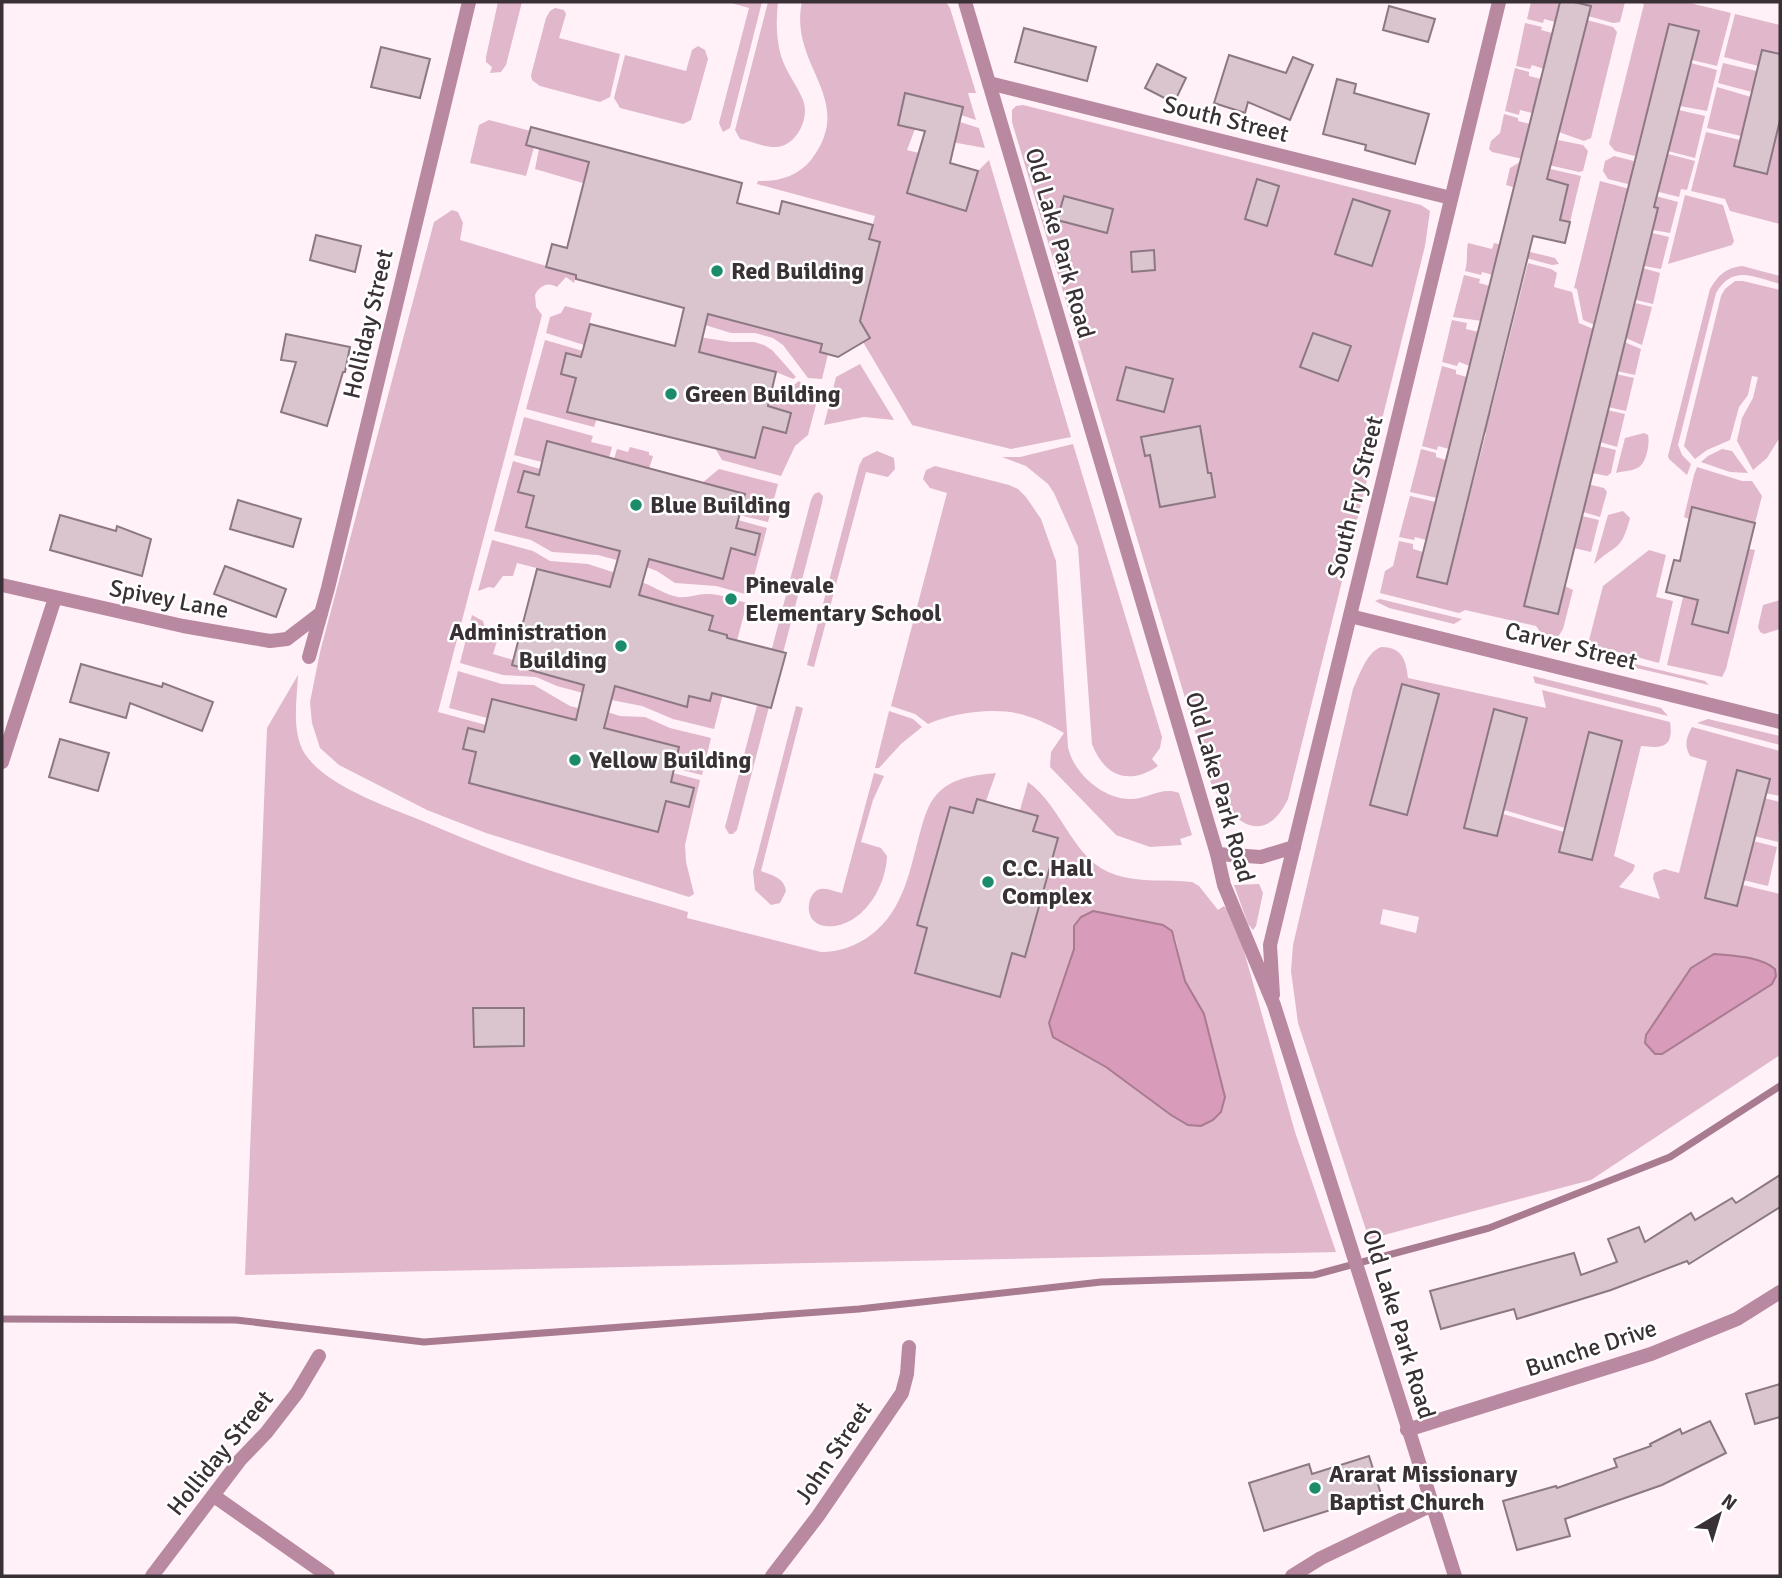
<svg xmlns="http://www.w3.org/2000/svg" width="1782" height="1578" viewBox="0 0 1782 1578" font-family="Signika,sans-serif">
<style>
.green{fill:#e0b7cb;fill-rule:evenodd}
.water{fill:#d89bb9;stroke:#a87b91;stroke-width:2}
.lines{fill:none;stroke-linecap:round;stroke-linejoin:round}
.stream{stroke:#a87b91;stroke-width:7}
.building{fill:#dac4ce;stroke:#8c7882;stroke-width:2}
.minor{stroke:#b889a0;stroke-width:14}
.tertiary{stroke:#b889a0;stroke-width:14}
.poi-dot{fill:#1b8b6b;stroke:#fff;stroke-width:2.5}
.labels{text-anchor:middle;stroke-width:5;stroke-linejoin:round;paint-order:stroke}
.street-label{font-size:24px;fill:#393135;stroke:#fff}
.poi-label{font-size:24px;font-weight:bold;fill:#393135;stroke:#fff;text-anchor:start}
</style>
<rect width="100%" height="100%" fill="#fff1f7"/>
<!-- green -->
<g class="green">
<path d="M498,2H522L506,65L501,72L490,73L492,67L486,62V57Z"/>
<path d="M728,2H762L730,128L723,132L719,123L749,8Z"/>
<path d="M768,2H778C776,20 776,38 781,56C786,72 797,85 803,100C810,118 797,145 777,147C765,148 751,141 740,139L735,130Z"/>
<path d="M802,2H946L950,8L976,93H968L976,120L961,115L963,107L905,93L898,124L955,138L960,122L979,128L985,148L957,143L915,129L907,150L919,153L907,192L966,210L978,171L989,160L1071,437L1011,449L912,425L863,342L860,321L880,243L869,239L875,216L757,184L758,181C778,182 798,176 811,160C858,99 788,66 802,2Z"/>
<path d="M1531,2H1560L1555,22L1544,19L1543,23L1527,19Z"/>
<path d="M1574,2H1625L1620,22L1613,23L1588,16L1591,6Z"/>
<path d="M1639,2H1686L1731,13L1717,66L1692,60L1699,31L1669,24L1635,156L1615,151L1609,144L1644,4Z"/>
<path d="M555,8L564,10L566,14L559,38L620,54L610,97L600,102L540,86L532,80L531,75L546,18L550,11Z"/>
<path d="M1735,14L1780,25V54L1763,50L1758,66L1724,57Z"/>
<path d="M1587,20L1613,27L1617,32L1591,138L1584,141L1559,132Z"/>
<path d="M1525,23L1542,27L1541,30L1552,33L1544,69L1532,65L1530,69L1516,66Z"/>
<path d="M698,46L705,50L708,59L691,120L683,124L620,108L614,98L625,55L686,71L692,50Z"/>
<path d="M1691,63L1717,70L1707,111L1680,106Z"/>
<path d="M1723,63L1757,71L1752,92L1718,83Z"/>
<path d="M1515,68L1529,72V76L1541,79L1532,113L1520,110L1519,115L1505,111Z"/>
<path d="M1717,87L1751,97L1741,136L1707,128Z"/>
<path d="M1023,105L1421,205L1430,211L1425,246L1288,799C1262,852 1228,818 1210,781L1012,122V110L1016,106Z"/>
<path d="M1679,110L1705,116L1695,158L1668,151Z"/>
<path d="M1504,114L1518,118V121L1530,124L1523,152L1552,159L1558,140L1583,145L1588,151L1583,171L1579,172L1492,152L1489,149L1491,141L1500,133Z"/>
<path d="M489,120L538,133L526,176L470,163L479,125Z"/>
<path d="M1780,120V224L1730,211L1725,199L1691,191L1706,132L1740,140L1734,166L1767,174Z"/>
<path d="M539,149L546,150L703,193L600,188L535,169Z"/>
<path d="M1668,154L1695,161L1687,190L1681,189L1679,197L1608,179L1603,171L1605,161L1614,156L1634,161L1631,175L1660,182Z"/>
<path d="M1520,162L1581,176L1570,222L1542,215L1546,201L1563,206L1568,185L1517,172L1513,187L1506,185L1510,168Z"/>
<path d="M1600,181L1678,202L1670,233L1653,230L1658,208L1624,200L1594,321L1628,330L1635,303L1652,307L1642,345L1583,320L1577,289L1574,288Z"/>
<path d="M1685,195L1723,205L1734,241L1732,245L1668,264Z"/>
<path d="M452,210L458,212L463,223L460,240L576,275L574,283L566,277L557,287C548,281 539,286 535,295L536,307L542,315L438,712L486,725L484,732L468,729L463,748L476,752L469,783L658,832L666,801L689,807L694,788L671,782L673,773L700,780L685,845L686,862L694,894L689,897L486,833L427,810L339,765L320,748L312,723L310,702L320,652L434,222Z"/>
<path d="M1652,233L1669,237L1661,269L1644,266Z"/>
<path d="M1468,243L1492,249L1494,243L1555,258L1559,264L1552,265L1499,251L1493,275L1482,272L1481,275L1465,271C1468,262 1466,253 1468,243Z"/>
<path d="M1528,263L1551,269L1557,273L1554,287L1572,292L1579,323L1641,349L1635,375L1617,371L1622,350L1589,342L1559,464L1592,472L1599,446L1616,450L1611,473L1607,476L1582,471L1579,482L1604,488L1607,492L1600,517L1583,512L1587,492L1553,485L1524,605L1565,586L1573,590L1563,629L1558,637L1541,633L1536,626L1465,610L1459,613L1380,593L1385,571L1393,566L1399,541L1413,544V549L1423,552L1417,577L1447,584L1486,433L1455,425L1449,449L1438,446L1437,450L1422,446L1442,366L1456,370V374L1467,377L1461,404L1491,411Z"/>
<path d="M1742,266L1780,276V284C1754,277 1733,264 1716,293L1678,445L1682,455L1691,464L1687,475L1669,459L1668,456L1710,289C1719,275 1725,268 1742,266Z"/>
<path d="M1643,268L1660,273L1653,304L1636,300Z"/>
<path d="M1464,275L1480,279L1479,283L1490,286L1482,321L1453,317Z"/>
<path d="M1735,281H1743L1780,290V437L1767,458L1753,470L1737,441L1742,418L1753,398L1758,377L1752,376L1748,395L1739,407L1730,440L1707,450L1695,459L1684,446L1721,296L1725,289Z"/>
<path d="M565,306L592,313L584,345L546,333L550,317L561,313Z"/>
<path d="M704,313L822,344L820,352L828,354L822,379L808,378L783,345L773,338L755,333H731L705,325Z"/>
<path d="M1452,320L1467,323L1466,329L1479,332L1470,366L1459,362L1457,366L1442,362Z"/>
<path d="M699,337L731,342H754L764,345L772,350L796,377L793,379L776,372L695,351Z"/>
<path d="M545,340L583,351L582,357L566,353L561,374L576,378L568,410L597,418L594,427L526,409Z"/>
<path d="M860,364L894,420L864,417L824,425L836,377Z"/>
<path d="M1616,374L1634,378L1626,411L1608,407Z"/>
<path d="M799,381L818,397L808,435L795,446L781,476L722,460L715,448L755,458L763,427L786,433L791,412L768,406Z"/>
<path d="M1607,410L1625,414L1617,447L1600,442Z"/>
<path d="M524,417L593,436L591,442L612,447L609,458L547,442L542,462L514,455Z"/>
<path d="M1644,433L1648,435C1650,442 1647,462 1639,467C1634,471 1623,471 1616,473L1625,438Z"/>
<path d="M1073,444L1162,737L1160,748L1152,759L1158,766C1129,786 1104,776 1092,744L1078,547L1054,493L1048,484L1026,466L1002,457H1020Z"/>
<path d="M630,447L649,452V455L653,456L649,469L614,459L617,449L628,452Z"/>
<path d="M1421,449L1436,453V457L1446,460L1437,498L1410,492Z"/>
<path d="M1722,449L1732,451L1748,473L1730,472L1701,462L1708,456Z"/>
<path d="M877,451L894,458L895,469L888,477L866,472L814,667L807,665L859,466L863,458Z"/>
<path d="M513,461L540,469L538,475L524,472L518,492L534,496L526,527L627,552L624,562L598,555L552,552L531,540L494,531Z"/>
<path d="M935,466L1009,485L1018,489L1026,497L1041,519L1056,561L1068,747C1073,773 1104,800 1131,799C1148,799 1162,786 1179,793L1192,835L1180,839L1182,845L1150,847L1116,835L1050,767L1051,752L1064,733C1052,726 1038,719 1024,715C995,707 956,712 928,724L915,714L891,706L947,493L930,488L923,479L926,470Z"/>
<path d="M1697,467L1742,481H1752L1762,496L1755,523L1692,508L1689,519L1684,517L1694,475Z"/>
<path d="M719,469L778,484L768,522L739,515L744,494L702,483Z"/>
<path d="M819,492L823,496L822,503L737,830L733,834H729L725,827L811,500L814,494Z"/>
<path d="M1410,496L1436,502L1426,540L1415,537L1414,540L1399,537Z"/>
<path d="M1623,511L1630,518C1621,552 1617,543 1594,564L1608,515Z"/>
<path d="M1582,516L1599,520L1591,552L1574,548Z"/>
<path d="M738,520L767,528L749,595L716,586L675,583L657,571L641,565L644,557L723,579L731,548L755,554L760,534L736,527Z"/>
<path d="M492,540L533,551L550,561L588,564L622,575L618,589L517,563L513,576H503L494,588L489,587L478,591Z"/>
<path d="M1749,549L1755,550L1726,669L1722,677L1667,665L1683,597L1698,600L1692,624L1728,632L1743,572L1736,567L1744,568Z"/>
<path d="M1649,550L1666,555L1656,597L1673,601L1659,663L1588,644L1603,586Z"/>
<path d="M638,581C652,585 662,593 674,596C686,600 697,593 708,594C721,594 734,600 747,603L732,659L722,656L727,635L709,630L713,617L635,594Z"/>
<path d="M1380,599L1462,619L1454,624L1389,608L1375,601Z"/>
<path d="M1780,600V629L1764,634L1760,632L1758,627L1763,605Z"/>
<path d="M472,615L483,621L487,634L497,641L493,654L513,660L512,665L592,687L590,695L557,686L536,677L503,675L460,663Z"/>
<path d="M1381,647C1402,647 1406,660 1408,678L1546,708L1542,690L1670,722C1674,749 1661,748 1641,746L1614,856L1635,865L1633,871L1619,887L1660,899L1653,878L1654,873L1664,869L1679,873L1707,761L1690,756C1684,745 1686,738 1692,727L1780,751V796L1765,793L1769,778L1737,771L1705,898L1737,906L1743,885L1780,894V1055L1591,1180L1369,1239L1298,1023L1291,971L1293,945L1353,689C1360,674 1366,653 1381,647ZM1494,709L1527,718L1504,810L1565,828L1589,733L1622,741L1592,860L1559,852L1564,832L1503,814L1497,836L1464,828ZM1383,909L1419,917L1416,933L1380,924ZM1776,976L1772,984L1662,1054H1656Z"/>
<path d="M1594,654L1705,681L1709,685L1598,659Z"/>
<path d="M458,671L502,684L534,685L570,706L586,710L583,722L493,699L487,718L449,708Z"/>
<path d="M298,675C297,700 291,732 305,754C326,786 386,806 420,820C449,832 479,845 509,856C567,878 628,894 688,912L687,918L821,952C839,952 856,946 871,935C905,909 910,868 921,829C925,815 929,801 940,791C956,777 976,775 996,773L986,801L977,799L973,813L950,807L917,925L927,928L915,972L1000,997L1012,953L1025,956L1058,839L1033,831L1037,816L1020,810L1028,782C1063,807 1073,862 1116,875C1141,883 1167,879 1192,882L1199,886L1218,910L1224,906L1228,910L1244,951L1295,1132L1336,1252L245,1275L267,728ZM1093,911L1172,931L1176,941L1185,981L1204,1014L1225,1097L1188,1125L1171,1115L1106,1067L1053,1037L1049,1023L1074,949V926Z"/>
<path d="M716,676L727,678L714,729L673,719L642,706L606,699L614,686L686,706L689,696L710,701Z"/>
<path d="M1533,676L1661,708L1668,716L1535,683Z"/>
<path d="M796,706L803,708L761,871C773,876 784,877 786,891L780,903L771,905L755,890L753,872Z"/>
<path d="M604,711L620,716L645,717L670,728L711,738L702,775L674,768L679,747L600,727Z"/>
<path d="M889,711L913,719L922,727L901,744L879,768H875Z"/>
<path d="M1708,719L1780,736V745L1697,723Z"/>
<path d="M874,773L884,776L873,800L861,842L881,848L887,856C886,885 866,921 835,926C828,927 819,926 814,921C805,913 808,891 821,889C827,888 836,892 842,893Z"/>
<path d="M1764,798L1780,802L1778,842L1754,836Z"/>
<path d="M1753,841L1777,847L1768,886L1743,880Z"/>
<path d="M1259,884L1263,893L1256,926L1253,930L1248,924L1234,885Z"/>
</g>
<!-- water -->
<g class="water">
<path d="M1093,911L1163,925L1172,931L1185,981L1204,1014L1225,1097L1221,1112L1213,1120L1201,1126L1188,1125L1171,1115L1106,1067L1053,1037L1049,1023L1074,949V926L1081,917Z"/>
<path d="M1714,954C1734,956 1759,956 1775,969L1776,976L1772,984L1662,1054H1655L1645,1043L1646,1035L1691,968Z"/>
</g>
<g class="lines">
<!-- stream -->
<path class="stream" d="M2,1319L236,1320L424,1342L859,1309L1101,1282L1314,1275L1489,1228L1670,1157L1780,1086"/>
</g>
<!-- building -->
<g class="building">
<path d="M1560,2H1574L1591,6L1547,179L1568,185L1560,220L1570,222L1565,243L1533,236L1447,584L1417,577Z"/>
<path d="M1389,6L1435,19L1428,42L1383,30Z"/>
<path d="M1669,24L1699,31L1654,207L1658,208L1558,614L1524,606Z"/>
<path d="M1024,28L1096,47L1087,81L1015,62Z"/>
<path d="M381,47L430,59L420,98L371,87Z"/>
<path d="M1762,50L1780,54V120L1767,174L1734,166Z"/>
<path d="M1229,55L1286,73L1293,57L1313,65L1290,120L1248,102L1245,113L1214,103Z"/>
<path d="M1157,64L1186,78L1174,103L1145,88Z"/>
<path d="M1337,79L1356,84L1354,93L1429,114L1415,164L1365,150L1366,145L1323,134Z"/>
<path d="M905,93L963,107L950,163L978,171L966,211L907,193L925,131L898,125Z"/>
<path d="M531,127L742,183L737,203L779,214L782,201L873,225L869,239L880,242L860,321L870,338L838,357L820,352L822,344L708,314L699,352L776,372L768,406L791,413L786,433L763,427L755,458L567,412L576,378L561,374L566,353L581,357L590,324L675,346L684,308L576,279V275L546,267L552,244L567,248L589,162L526,145Z"/>
<path d="M1257,179L1279,186L1267,226L1245,219Z"/>
<path d="M1064,196L1113,209L1107,233L1057,220Z"/>
<path d="M1353,199L1390,211L1372,266L1335,254Z"/>
<path d="M316,235L361,246L355,272L310,260Z"/>
<path d="M1154,250L1155,270L1132,272L1131,252Z"/>
<path d="M1313,333L1351,346L1338,381L1300,367Z"/>
<path d="M286,334L350,347L345,372H343L327,426L281,412L296,362L281,360Z"/>
<path d="M1126,367L1173,379L1164,412L1117,400Z"/>
<path d="M1200,426L1208,473H1211L1215,497L1160,507L1150,455L1145,456L1141,437Z"/>
<path d="M547,441L745,494L736,528L760,534L755,555L731,548L723,579L649,559L639,595L713,616L709,630L727,635V638L786,653L771,708L712,693L710,701L689,696L687,707L615,686L604,728L679,747L671,782L694,788L689,807L666,801L658,832L469,783L476,752L463,749L468,728L484,732L492,699L576,720L584,685L512,665L537,569L610,587L620,551L526,527L534,496L518,492L524,471L539,475Z"/>
<path d="M238,500L301,519L293,547L230,529Z"/>
<path d="M1692,507L1755,523L1728,633L1692,624L1698,600L1666,592L1674,560L1680,561Z"/>
<path d="M60,515L116,531L117,526L151,539L142,576L50,550Z"/>
<path d="M225,566L286,589L276,617L214,594Z"/>
<path d="M81,664L162,687L163,683L213,702L202,731L130,703L126,718L70,702Z"/>
<path d="M1402,684L1439,694L1407,815L1370,805Z"/>
<path d="M1494,709L1527,718L1497,836L1464,828Z"/>
<path d="M1589,732L1622,741L1592,860L1559,852Z"/>
<path d="M60,739L109,753L98,791L49,777Z"/>
<path d="M1737,770L1770,779L1737,906L1705,898Z"/>
<path d="M977,799L1038,816L1033,831L1058,838L1025,957L1012,953L1000,997L915,973L927,928L917,925L950,807L973,813Z"/>
<path d="M473,1008H524V1046L474,1047Z"/>
<path d="M1780,1175V1207L1689,1264L1687,1261L1611,1290L1517,1319L1514,1309L1441,1329L1430,1291L1574,1253L1581,1275L1617,1262L1608,1239L1639,1227L1645,1242L1691,1213L1695,1220L1732,1198L1736,1203Z"/>
<path d="M1780,1384V1417L1755,1424L1746,1394Z"/>
<path d="M1710,1421L1726,1453L1662,1485L1565,1519L1570,1536L1517,1550L1503,1501L1556,1486L1557,1488L1617,1467L1614,1459L1651,1446L1650,1444L1680,1429L1682,1434Z"/>
<path d="M1369,1456L1381,1494L1264,1531L1249,1483L1309,1464L1312,1474Z"/>
</g>
<g class="lines">
<!-- minor -->
<g class="minor">
<path d="M989,83L1451,198"/>
<path d="M2,585L183,626L270,641L287,639L321,613"/>
<path d="M1350,616L1780,722"/>
<path d="M309,657L328,588L469,2"/>
<path d="M2,762L55,598"/>
<path d="M1407,1430L1651,1354L1737,1319L1780,1292"/>
<path d="M214,1496L328,1576"/>
<path d="M152,1576L240,1460L266,1433L297,1393L319,1356"/>
<path d="M772,1576L818,1516L902,1393L907,1374L909,1347"/>
<path d="M1292,1576L1321,1558L1432,1505"/>
</g>
<!-- tertiary -->
<g class="tertiary">
<path d="M965,2L1217,854L1224,885L1274,1005L1455,1576"/>
<path d="M1217,854L1261,857L1294,847"/>
<path d="M1273,995L1270,945L1499,2"/>
</g>
</g>
<!-- markers -->
<g class="poi-dot">
<circle cx="717" cy="271" r="7"/>
<circle cx="671" cy="394" r="7"/>
<circle cx="636" cy="505" r="7"/>
<circle cx="731" cy="599" r="7"/>
<circle cx="621" cy="646" r="7"/>
<circle cx="575" cy="760" r="7"/>
<circle cx="988" cy="882" r="7"/>
<circle cx="1315" cy="1488" r="7"/>
</g>
<g class="labels">
<!-- street labels -->
<g class="street-label">
<text transform="translate(1226 119) rotate(14)" y="8">South Street</text>
<text transform="translate(1060 243) rotate(74)" y="8">Old Lake Park Road</text>
<text transform="translate(368 324) rotate(-77)" y="8">Holliday Street</text>
<text transform="translate(1355 497) rotate(-76)" y="8">South Fry Street</text>
<text transform="translate(169 599) rotate(11)" y="8">Spivey Lane</text>
<text transform="translate(1571 646) rotate(14)" y="8">Carver Street</text>
<text transform="translate(1220 787) rotate(74)" y="8">Old Lake Park Road</text>
<text transform="translate(1399 1324) rotate(73)" y="8">Old Lake Park Road</text>
<text transform="translate(1591 1348) rotate(-18)" y="8">Bunche Drive</text>
<text transform="translate(220 1453) rotate(-51)" y="8">Holliday Street</text>
<text transform="translate(833 1453) rotate(-56)" y="8">John Street</text>
</g>
<!-- poi labels -->
<g class="poi-label">
<text x="731" y="279">Red Building</text>
<text x="685" y="402">Green Building</text>
<text x="650" y="513">Blue Building</text>
<text x="745" y="593">Pinevale<tspan x="745" dy="28">Elementary School</tspan></text>
<text x="607" y="640" text-anchor="end">Administration<tspan x="607" dy="28">Building</tspan></text>
<text x="589" y="768">Yellow Building</text>
<text x="1002" y="876">C.C. Hall<tspan x="1002" dy="28">Complex</tspan></text>
<text x="1329" y="1482">Ararat Missionary<tspan x="1329" dy="28">Baptist Church</tspan></text>
</g>
</g>
<!-- border -->
<rect width="1782" height="1578" fill="none" stroke="#393135" stroke-width="7"/>
<!-- north arrow -->
<g transform="translate(1719 1515) rotate(38)" stroke="#ffffff" stroke-width="5" paint-order="stroke">
<path d="M0-5L12 26L0 18L-12 26Z" fill="#393135"/>
<text y="-10" font-size="19" font-weight="bold" text-anchor="middle" fill="#393135">N</text>
</g>
</svg>
